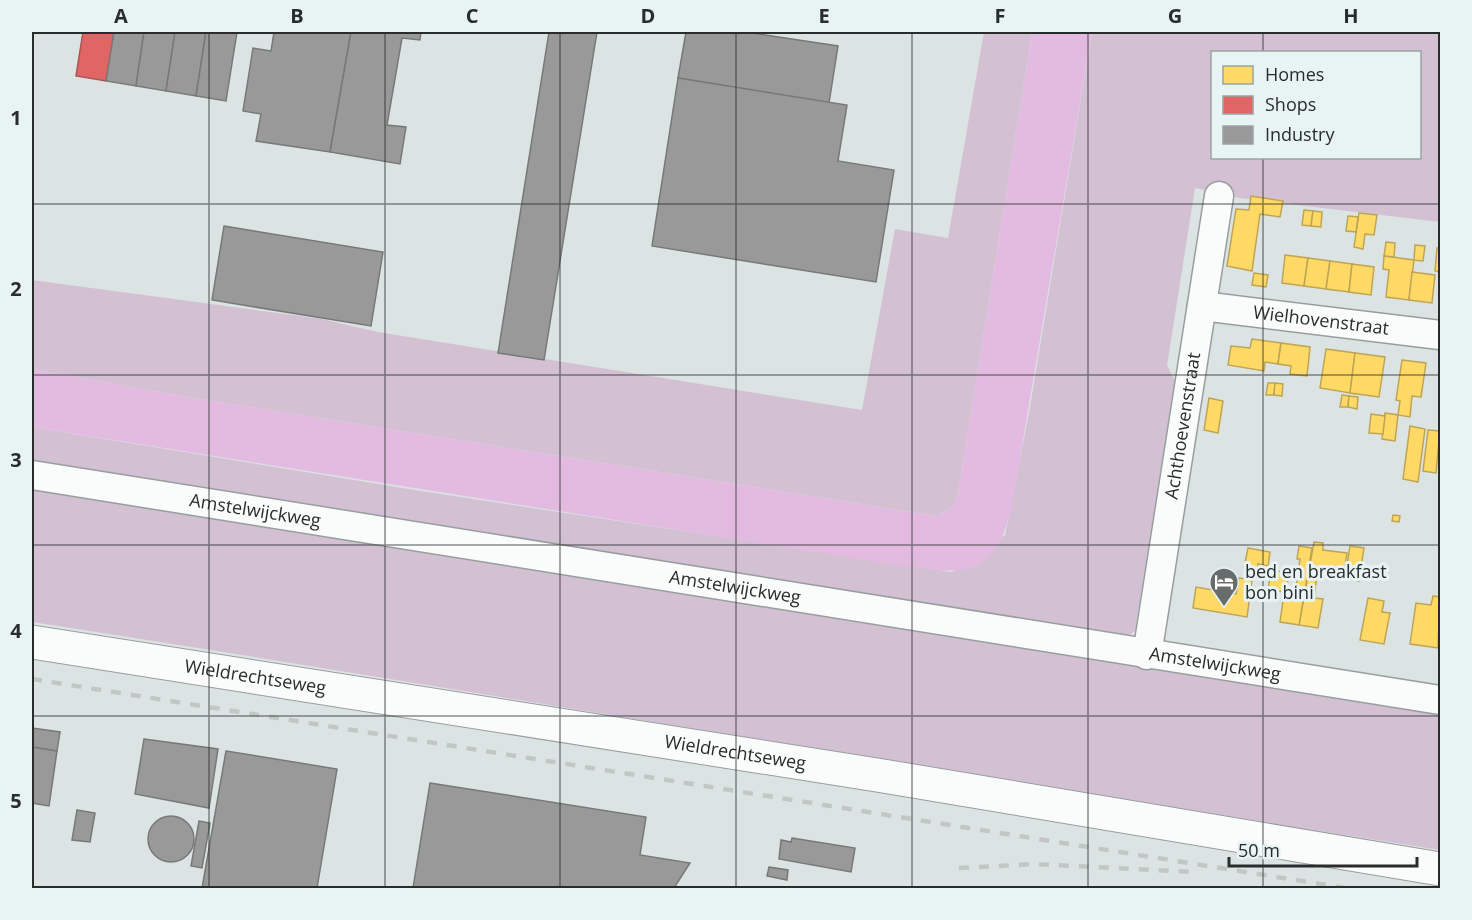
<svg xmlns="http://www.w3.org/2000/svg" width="1472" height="920" viewBox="0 0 1472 920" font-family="'Open Sans',sans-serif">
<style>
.green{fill:#d3c1d3;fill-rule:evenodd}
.water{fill:#e3bbe1}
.homes{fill:#ffd966;stroke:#bea555;stroke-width:1.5}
.shops{fill:#e06666;stroke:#a95555;stroke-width:1.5}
.industry{fill:#999;stroke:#777978;stroke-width:1.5}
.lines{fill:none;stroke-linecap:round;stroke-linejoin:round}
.street-casing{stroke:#989e9d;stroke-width:31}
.secondary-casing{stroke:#989e9d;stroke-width:35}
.street{stroke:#fafbfb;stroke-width:28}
.secondary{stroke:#fafbfb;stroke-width:33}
.rail{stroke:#c4c6c6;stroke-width:4.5;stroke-dasharray:10 10;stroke-linecap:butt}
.grid{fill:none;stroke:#282d2c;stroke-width:1.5;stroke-opacity:0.55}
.labels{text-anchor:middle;stroke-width:6;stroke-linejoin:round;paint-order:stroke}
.street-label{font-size:18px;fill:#282d2c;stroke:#e7f4f3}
.poi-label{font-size:18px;fill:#282d2c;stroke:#e7f4f3;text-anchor:start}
.neatline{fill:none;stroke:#282d2c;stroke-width:2}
.grid-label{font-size:20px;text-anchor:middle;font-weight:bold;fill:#282d2c}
</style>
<rect width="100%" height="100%" fill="#dce4e3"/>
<!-- green -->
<g class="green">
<path d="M984,32H1032L958,493L953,507L937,516L188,397L32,369V280L322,319L378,332L862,410L895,229L948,238Z"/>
<path d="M1092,32H1440V222L1239,198L1195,188L1167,366L1175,380L1135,631L1124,639L32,465V427L415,490L952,572L1005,535L1030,407ZM1212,52H1420V158H1212Z"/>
<path d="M32,486L1440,712V850C970,776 502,695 32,622Z"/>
</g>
<!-- water -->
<path class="water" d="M1032,32H1092L1012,505C994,582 965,574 897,565L32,427V369L188,397L937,516L953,507L958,493Z"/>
<!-- homes -->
<g class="homes">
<path d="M1251,196L1283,201L1280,217L1260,214L1252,271L1227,266L1236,209L1249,210Z"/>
<path d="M1304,210L1313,211L1311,226L1302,225Z"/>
<path d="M1313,211L1322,212L1321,227L1311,226Z"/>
<path d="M1359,213L1377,215L1374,235L1365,234L1363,249L1354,247Z"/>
<path d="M1348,216L1358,217L1356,232L1346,231Z"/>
<path d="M1386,242L1395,243L1394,257L1384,256Z"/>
<path d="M1415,245L1425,246L1423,261L1414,260Z"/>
<path d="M1437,248L1440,249V272L1435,271Z"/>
<path d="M1285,255L1308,258L1304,286L1282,283Z"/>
<path d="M1384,256L1414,260L1409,300L1386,297L1389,270L1383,269Z"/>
<path d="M1308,258L1330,261L1326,289L1304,286Z"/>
<path d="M1330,261L1352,264L1349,292L1326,289Z"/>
<path d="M1352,264L1374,267L1371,295L1349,292Z"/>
<path d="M1412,272L1435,275L1432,303L1409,300Z"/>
<path d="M1254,273L1268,275L1266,287L1252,285Z"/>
<path d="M1252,339L1281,343L1278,364L1265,362L1264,371L1228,365L1231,346L1250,348Z"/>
<path d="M1281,343L1310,347L1307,376L1290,374L1291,366L1278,364Z"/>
<path d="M1326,349L1355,353L1350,393L1320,388Z"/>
<path d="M1355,353L1385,357L1379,397L1350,393Z"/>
<path d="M1402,360L1426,363L1421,397L1412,396L1410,417L1398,415L1400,401L1396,400Z"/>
<path d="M1268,383H1275L1274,395H1266Z"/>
<path d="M1275,383L1283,384L1282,396L1274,395Z"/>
<path d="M1342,395L1349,396L1348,407H1340Z"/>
<path d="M1349,396L1358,397L1357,409L1348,407Z"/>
<path d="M1209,398L1223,401L1218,433L1204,430Z"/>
<path d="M1385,413L1398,415L1395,441L1382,439Z"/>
<path d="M1371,414L1385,416L1383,434L1369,433Z"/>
<path d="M1410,426L1425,429L1418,482L1403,479Z"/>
<path d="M1428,430L1440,431L1436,473L1423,471Z"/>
<path d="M1393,515L1400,516L1399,522L1392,521Z"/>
<path d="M1314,542L1323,543V550L1347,553L1343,578L1317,575L1314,598L1323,599L1318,628L1299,625Z"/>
<path d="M1299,546L1312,548L1299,625L1280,622L1284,593L1295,594L1300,559H1297Z"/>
<path d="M1350,546L1364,548L1359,581L1345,578Z"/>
<path d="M1248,548L1270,552L1268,566L1258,564L1257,570L1244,568Z"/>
<path d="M1271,570L1289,573L1286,592L1268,590Z"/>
<path d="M1239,578L1252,580L1247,617L1193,608L1196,587L1236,594Z"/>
<path d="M1433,596L1440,597L1438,648L1410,644L1416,603L1431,605Z"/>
<path d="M1368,598L1384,601L1382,612L1390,613L1384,644L1360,640Z"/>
</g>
<!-- shops -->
<path class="shops" d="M83,32H114L106,81L76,76Z"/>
<!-- industry -->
<g class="industry">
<path d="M114,32H144L136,86L106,81Z"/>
<path d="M144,32H175L166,91L136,86Z"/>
<path d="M175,32H206L196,96L166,91Z"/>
<path d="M206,32H237L226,101L196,96Z"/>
<path d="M274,32H351L330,152L256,141L261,114L243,111L253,48L271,51Z"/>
<path d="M351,32H421L420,40L402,38L387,125L406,127L400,164L330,152Z"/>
<path d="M549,32H597L544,360L498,353Z"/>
<path d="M686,32H745L838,46L829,103L678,78Z"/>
<path d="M678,78L847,105L838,161L894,170L876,282L652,246Z"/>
<path d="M224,226L383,252L371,326L212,300Z"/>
<path d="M32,728L60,732L57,751L32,747Z"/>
<path d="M144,739L218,749L209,808L135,794Z"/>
<path d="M32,747L57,751L49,806L32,803Z"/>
<path d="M226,751L337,769L317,888H202Z"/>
<path d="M430,783L646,817L640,855L690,863L674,888H413Z"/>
<path d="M77,810L95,813L90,842L72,840Z"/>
<circle cx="171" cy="839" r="23"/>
<path d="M199,821L210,823L202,868L191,866Z"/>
<path d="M792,838L855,848L851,872L779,859L781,840L791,842Z"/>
<path d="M769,867L788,870L787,880L767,876Z"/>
</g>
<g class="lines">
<!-- street casing -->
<g class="street-casing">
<g id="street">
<path id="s1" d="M1202,306L1440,335"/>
<path id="s2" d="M32,475L1440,700"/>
<path id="s3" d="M1147,655L1219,196"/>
</g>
</g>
<!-- secondary casing -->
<g class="secondary-casing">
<g id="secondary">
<path id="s4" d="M32,642L877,775L1440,869"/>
</g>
</g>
<!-- street -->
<use href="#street" class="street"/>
<!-- secondary -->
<use href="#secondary" class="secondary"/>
<!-- rail -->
<g class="rail">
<path d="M32,679L1346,888"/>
<path d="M959,868L1035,864L1196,872"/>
</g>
</g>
<!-- grid -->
<path class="grid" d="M209,32V888M385,32V888M560,32V888M736,32V888M912,32V888M1088,32V888M1263,32V52M1263,158V888M32,204H1440M32,375H1440M32,545H1440M32,716H1440"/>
<!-- icons -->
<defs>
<g id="hotel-pin" transform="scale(1.5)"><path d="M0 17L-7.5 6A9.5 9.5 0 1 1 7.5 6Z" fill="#676d6c" stroke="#e7f4f3"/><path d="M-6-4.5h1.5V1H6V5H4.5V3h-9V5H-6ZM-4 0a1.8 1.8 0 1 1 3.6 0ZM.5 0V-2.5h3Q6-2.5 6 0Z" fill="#fff"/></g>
</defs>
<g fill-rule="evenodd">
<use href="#hotel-pin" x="1224" y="582"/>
</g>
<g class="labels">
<!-- street labels -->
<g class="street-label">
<text dy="6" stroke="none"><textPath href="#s1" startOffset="120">Wielhovenstraat</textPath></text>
<text dy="6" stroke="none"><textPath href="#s3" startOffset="232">Achthoevenstraat</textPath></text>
<text dy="6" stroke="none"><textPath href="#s2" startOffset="226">Amstelwijckweg</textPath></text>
<text dy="6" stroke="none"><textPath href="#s2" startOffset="712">Amstelwijckweg</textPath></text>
<text dy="6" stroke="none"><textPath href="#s2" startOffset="1198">Amstelwijckweg</textPath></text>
<text dy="6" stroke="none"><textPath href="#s4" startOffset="226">Wieldrechtseweg</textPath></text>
<text dy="6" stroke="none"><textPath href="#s4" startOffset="712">Wieldrechtseweg</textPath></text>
</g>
<!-- poi labels -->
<g class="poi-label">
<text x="1245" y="578">bed en breakfast<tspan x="1245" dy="21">bon bini</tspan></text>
</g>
</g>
<!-- border -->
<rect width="1472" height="920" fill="none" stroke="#e7f4f3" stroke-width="66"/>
<!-- legend -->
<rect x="1211" y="51" width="210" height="108" fill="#e7f4f3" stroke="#9ba4a3" stroke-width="1.5"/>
<rect x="1223" y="66" width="30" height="18" fill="#ffd966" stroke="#9ba4a3" stroke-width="1.5"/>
<text x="1265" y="81" font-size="18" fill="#282d2c">Homes</text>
<rect x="1223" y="96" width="30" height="18" fill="#e06666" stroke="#9ba4a3" stroke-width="1.5"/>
<text x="1265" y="111" font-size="18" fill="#282d2c">Shops</text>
<rect x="1223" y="126" width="30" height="18" fill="#999999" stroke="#9ba4a3" stroke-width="1.5"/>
<text x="1265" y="141" font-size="18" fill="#282d2c">Industry</text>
<!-- scale -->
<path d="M1229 857v9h188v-9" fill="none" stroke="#282d2c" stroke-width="3"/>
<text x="1238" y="857" font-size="18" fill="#282d2c" stroke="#e7f4f3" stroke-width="4.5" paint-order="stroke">50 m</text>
<rect x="33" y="33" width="1406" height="854" class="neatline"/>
<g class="grid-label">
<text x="121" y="23">A</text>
<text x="297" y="23">B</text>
<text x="472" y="23">C</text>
<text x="648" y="23">D</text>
<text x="824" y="23">E</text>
<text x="1000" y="23">F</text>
<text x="1175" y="23">G</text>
<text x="1351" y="23">H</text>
<text x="16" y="125">1</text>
<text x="16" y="296">2</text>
<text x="16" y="467">3</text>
<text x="16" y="638">4</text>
<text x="16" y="808">5</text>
</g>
</svg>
